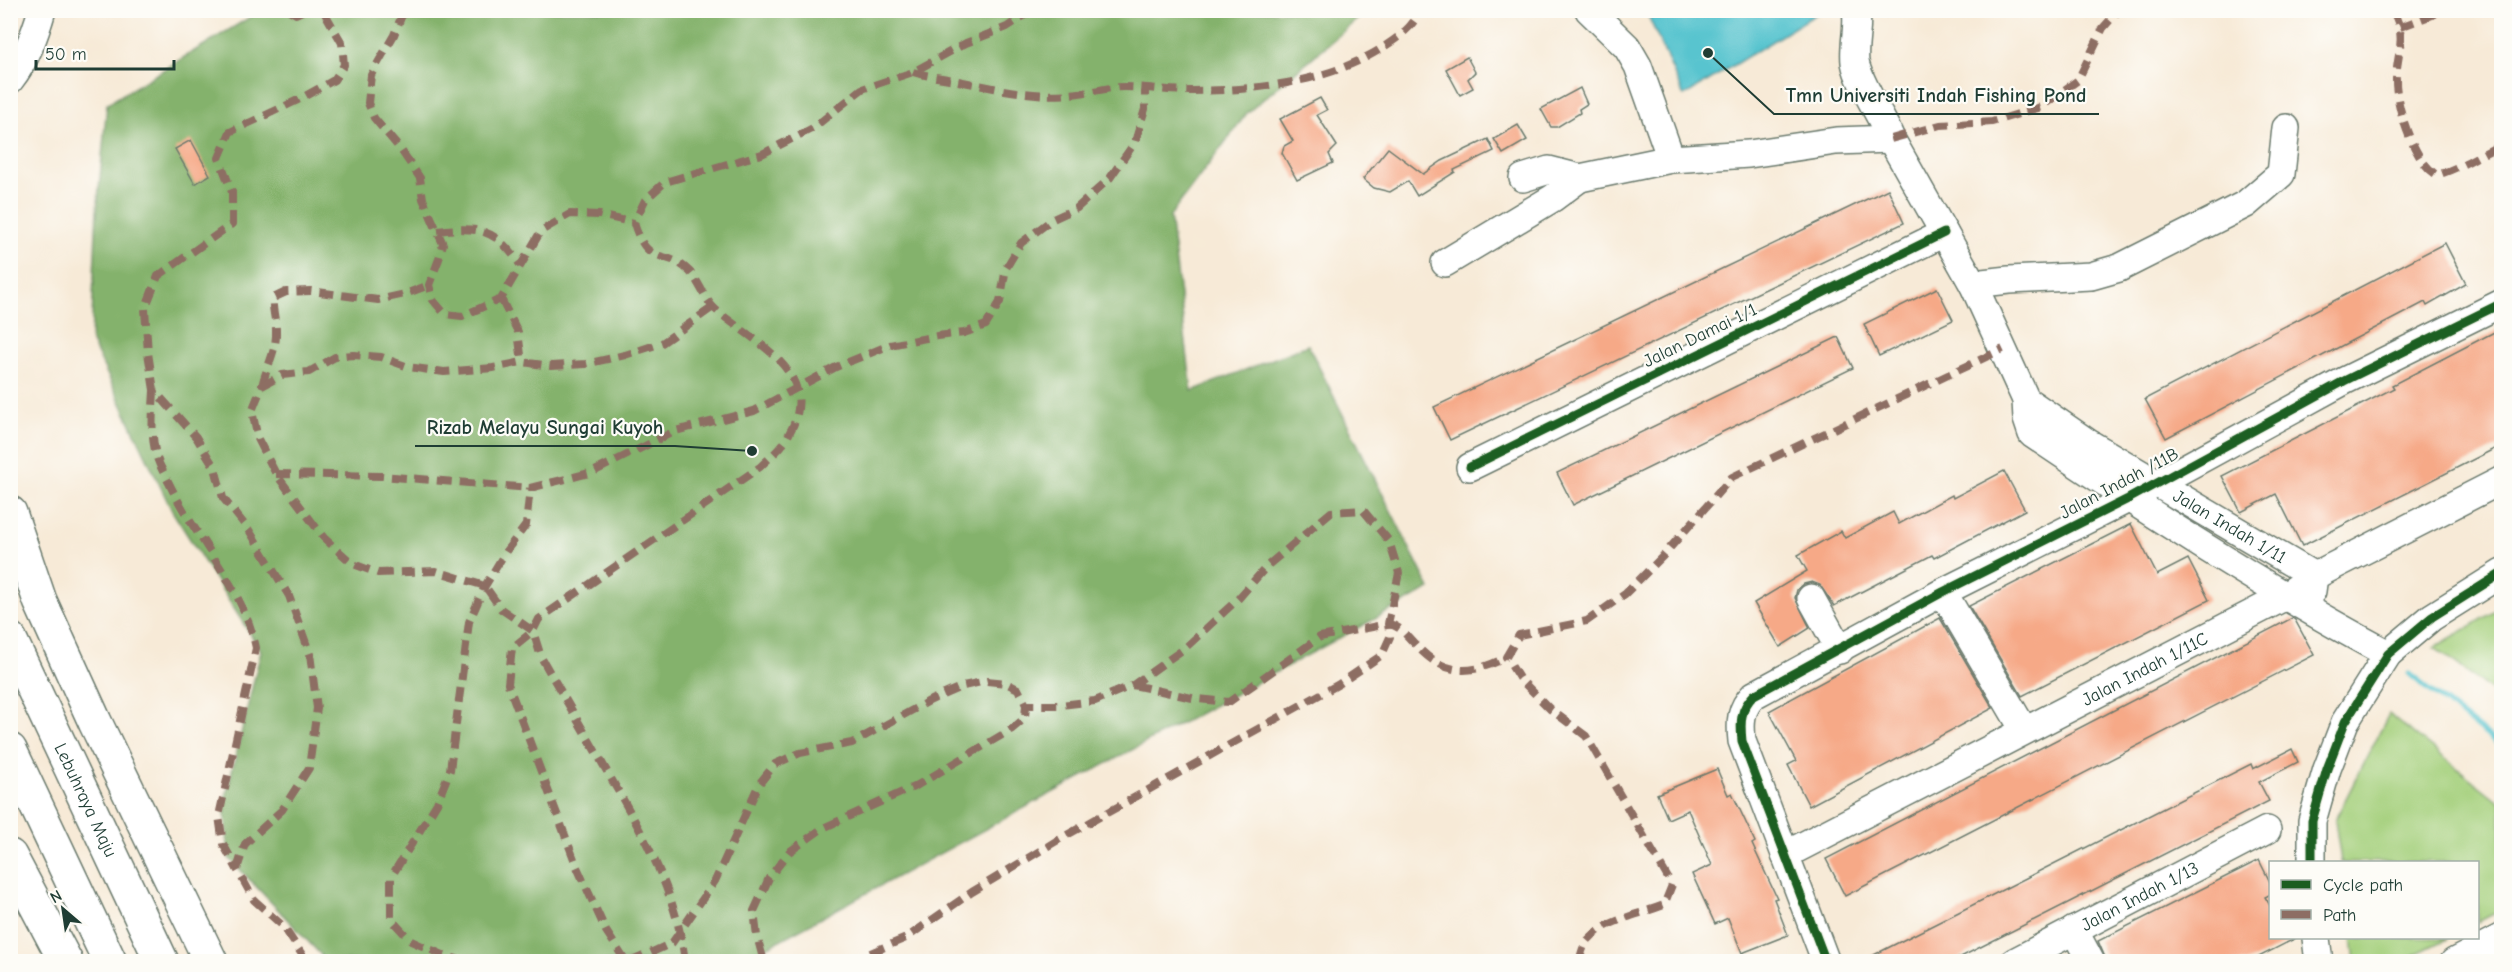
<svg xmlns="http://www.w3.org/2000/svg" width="2512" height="972" viewBox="0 0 2512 972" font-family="'Comic Neue',sans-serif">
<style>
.green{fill:#a5d07d;stroke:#628658;stroke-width:1.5}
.forest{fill:#84b26c;stroke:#527850;stroke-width:1.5}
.water{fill:#58c4cf;stroke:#3c8082;stroke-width:1.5}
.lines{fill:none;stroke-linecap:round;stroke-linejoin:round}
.stream{stroke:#58c4cf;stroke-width:5}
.building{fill:#f6a987}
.minor-casing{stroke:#6b7a6d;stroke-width:30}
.highway-casing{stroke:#6b7a6d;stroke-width:36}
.minor{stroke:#fff;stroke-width:27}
.highway{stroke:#fff;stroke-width:33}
.quiet{stroke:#8d6e63;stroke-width:8;stroke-dasharray:15 8;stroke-linecap:butt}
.cycleway-casing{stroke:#fdfcf7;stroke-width:13}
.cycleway{stroke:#1b5e20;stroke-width:9}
.labels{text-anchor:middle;stroke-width:4.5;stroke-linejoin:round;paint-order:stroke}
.street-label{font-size:18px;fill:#1f3d34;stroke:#fdfcf7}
.leader{fill:none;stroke:#1f3d34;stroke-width:2}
.callout-dot{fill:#1f3d34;stroke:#fdfcf7;stroke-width:2}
.callout-label{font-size:20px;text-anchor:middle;font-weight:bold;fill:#1f3d34;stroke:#fdfcf7;stroke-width:4.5;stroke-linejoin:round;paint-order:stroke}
</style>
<rect width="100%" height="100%" fill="#fdfcf7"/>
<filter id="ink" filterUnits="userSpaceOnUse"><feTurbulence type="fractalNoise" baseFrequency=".0167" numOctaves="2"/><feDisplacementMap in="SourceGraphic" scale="12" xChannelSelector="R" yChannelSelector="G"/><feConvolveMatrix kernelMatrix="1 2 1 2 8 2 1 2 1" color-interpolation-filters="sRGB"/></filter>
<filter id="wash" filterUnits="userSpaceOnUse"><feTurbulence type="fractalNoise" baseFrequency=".008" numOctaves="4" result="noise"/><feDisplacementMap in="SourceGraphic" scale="24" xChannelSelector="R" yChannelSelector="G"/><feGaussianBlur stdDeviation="1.35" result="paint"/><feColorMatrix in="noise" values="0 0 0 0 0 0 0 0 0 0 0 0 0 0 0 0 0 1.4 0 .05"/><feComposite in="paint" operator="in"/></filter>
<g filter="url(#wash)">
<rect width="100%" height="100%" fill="#f7ead7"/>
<!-- green -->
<g class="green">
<path d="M2501,608V698L2435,647Z"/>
<path d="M2389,714L2501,803V910L2478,922V862H2341L2335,820Z"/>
<path d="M2352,938H2448L2401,961H2355Z"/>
</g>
<!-- forest -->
<path class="forest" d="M260,11H1367L1247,113L1170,216L1192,391L1308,345L1430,589L741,961H322L321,955L229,858L224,804L261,651L172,511L91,340L97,210L107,104Z"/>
<!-- water -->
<path class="water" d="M1646,11H1821L1684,96Z"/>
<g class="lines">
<!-- stream -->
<path class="stream" d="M2409,674L2502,747"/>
</g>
<g id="blocks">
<!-- building -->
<g class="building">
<path d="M1467,57L1475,72L1468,79L1473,88L1460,95L1446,69Z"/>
<path d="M1580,88L1587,104L1579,109L1580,113L1557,127H1551L1541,109Z"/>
<path d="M1320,98L1327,110L1317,115L1337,146L1329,154L1333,163L1297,180L1282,153L1284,146L1293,141L1280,119Z"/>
<path d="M1518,125L1527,140L1503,154L1494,139Z"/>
<path d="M1488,139L1494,151L1454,170L1455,172L1417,196L1408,181L1390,192L1374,188L1363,179L1388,148L1423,174L1442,161Z"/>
<path d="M191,140L210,175L195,184L175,149Z"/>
<path d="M1888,189L1904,223L1450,440L1434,407Z"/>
<path d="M2445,243L2466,284L2427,306L2425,302L2166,438L2145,399Z"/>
<path d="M1937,288L1953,320L1879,356L1864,324Z"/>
<path d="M2502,328V445L2302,546L2276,494L2241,512L2222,476L2394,388L2392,385Z"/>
<path d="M1838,337L1853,368L1573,505L1557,473Z"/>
<path d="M2004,471L2025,510L1934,558L1932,555L1834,606L1820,585L1812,582L1804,584L1797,590L1795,598L1810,628L1780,647L1754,603L1807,571L1798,555L1841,531L1845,538L1893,512L1899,524L1952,495L1953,498Z"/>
<path d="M2131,524L2157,575L2188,559L2209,600L2022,696L1969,606Z"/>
<path d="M1940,618L1993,708L1809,806L1788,765L1796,761L1769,711Z"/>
<path d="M2292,618L2295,620L2314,655L1845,896L1826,859Z"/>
<path d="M2292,749L2298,762L2259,782L2269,801L1951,962H1860L2251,764L2253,769Z"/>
<path d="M1717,769L1728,795L1732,793L1755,842L1752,844L1777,898L1774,899L1788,935L1742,953L1728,918L1715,924L1692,874L1712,865L1688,810L1668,819L1657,794Z"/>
<path d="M2259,860L2271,884V894L2265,897L2271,907V938H2296L2249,962H2107L2098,941Z"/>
</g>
</g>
</g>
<g filter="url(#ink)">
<use href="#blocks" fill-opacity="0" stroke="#6b7a6d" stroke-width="1.5"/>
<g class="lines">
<!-- minor casing -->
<g class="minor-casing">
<g id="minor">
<path d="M1589,10L1627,47L1638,66L1671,159"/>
<path d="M1856,10C1859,26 1853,45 1855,62C1859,84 1882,116 1891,139L1973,284L2026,400L2027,419L2032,434C2148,512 2265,588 2388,654"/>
<path d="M10,80C26,60 35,34 42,10"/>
<path d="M1523,178L1549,170L1580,178L1671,159L1749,154L1836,141L1891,139"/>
<path d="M1445,263L1553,198L1580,178"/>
<path d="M1973,284L2009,280L2091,276L2119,268L2246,204L2281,174L2286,128"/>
<path id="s1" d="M2026,400L2090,444L2314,576L2312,591"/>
<path d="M1470,467L1944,233"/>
<path d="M1943,592L2024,730"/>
<path d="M1811,598L1840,650"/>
<path id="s2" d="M1785,855L2284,597L2314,576L2502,480"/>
<path d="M2312,862V821L2327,769L2345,722L2388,654L2432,617L2502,573"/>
<path d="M2074,930L2091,962"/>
<path d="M2316,938L2319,962"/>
<path d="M1826,962L1742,741C1740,722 1740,709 1754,695L1943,592L2128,499L2344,381L2502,303"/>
<path id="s3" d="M2014,962L2267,830"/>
<path d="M2454,962L2502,937"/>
</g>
</g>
<!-- highway casing -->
<g class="highway-casing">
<g id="highway">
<path d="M10,513L40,601L95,722L211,962"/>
<path id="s4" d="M10,639L162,962"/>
<path d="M10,750L110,962"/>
<path d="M10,856L66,962"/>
</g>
</g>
<!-- minor -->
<use href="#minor" class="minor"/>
<!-- highway -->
<use href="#highway" class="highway"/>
<!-- quiet -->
<g class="quiet">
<path d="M289,10L296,14L304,10"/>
<path d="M404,10L394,35L371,75L368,103L374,118L401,150L420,178L423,199L443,244L439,259L429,285L433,300L445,314L462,316L501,299L541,231L570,214L600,215L634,223"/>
<path d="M2392,10C2408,35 2397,53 2396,79C2395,104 2414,163 2437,175C2460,168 2480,154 2502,145"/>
<path d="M2400,27L2446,10"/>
<path d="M913,72C926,76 939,77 953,80C995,88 1035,99 1079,93C1094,92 1109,87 1124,87C1147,87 1170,91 1193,91C1256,90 1327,83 1382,48C1396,39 1413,28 1420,10"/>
<path d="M1891,139L1940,125L1992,122L2041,107L2078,80L2103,28L2119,10"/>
<path d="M438,231C481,226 496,229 521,266"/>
<path d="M501,299L518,332L522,362"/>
<path d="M262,386C266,368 277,350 276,331C276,319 272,310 273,298L286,292L311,291L378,300L405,294L429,285"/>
<path d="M154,390C153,412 150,436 157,458C160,467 165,475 169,483C196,540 243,586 256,648L219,816L223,844L237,869"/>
<path d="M276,474L382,476L530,488L593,472L675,431L754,411L836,367L890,345L937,336L964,333L986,325L1000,302L1006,268L1021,243L1053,219L1077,208L1110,178L1135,142L1145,109V87"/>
<path d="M1133,685L1197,699L1229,702L1320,637L1388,624C1401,626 1405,634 1414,643C1442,675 1469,677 1506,657"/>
<path d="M307,962L283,926L254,900L237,869L245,844L282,810L309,768L317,708L310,654L289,596L249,530L223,498L215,468L196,437L154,390L148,353L145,309L158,276L232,224V192L219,158L230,132L300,99L334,80L344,65L342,43L323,10"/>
<path d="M467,962L443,955L411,941L391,919V877L437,803L450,770L469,622L485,586L506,551L526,525L530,488"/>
<path d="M626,962L606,931L577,867L508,684L512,648L533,631L539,619L760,467C768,459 777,452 783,444C787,440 789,433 792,428C820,370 751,341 715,309C704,299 700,282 689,271C664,247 648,269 634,223L645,200L665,182L762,154L813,128L862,89L913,72L966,43L1007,27L1032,10"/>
<path d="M630,962L672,943L681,930L715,881L759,784L775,764L800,753L852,743L931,700L963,686L987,681L1006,683L1018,689L1026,705L1025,718L1012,729L916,786L823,828L789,852L769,878L754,911L757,936L764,962"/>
<path d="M685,962C677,891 640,829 605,768C584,731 562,694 541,657L533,631L501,609L485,586L436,571L378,573L353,564L324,538L276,474L258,439L252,411L262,386L282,375L309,372L335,357L353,355L381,357L408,367L444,372L493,368L522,362L551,366L586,364L625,355L662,343L713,307"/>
<path d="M849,962L906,938L972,892L1058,840L1339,684L1382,655L1390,637L1388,624L1399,573L1389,541L1363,510L1331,512L1267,566L1238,599L1185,648L1133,685L1095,701L1060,705H1026"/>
<path d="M1579,962C1581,955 1583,945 1588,940C1607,919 1639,915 1664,905L1672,885L1586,736L1550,709L1519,678L1506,657L1519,635L1587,621L1625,594L1662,557L1732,477L2003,349"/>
</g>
<!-- cycleway casing -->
<g class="cycleway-casing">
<g id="cycleway">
<path d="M1470,467L1944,233"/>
<path d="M2312,862V821L2327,769L2345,722L2388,654L2432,617L2502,573"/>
<path d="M1826,962L1742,741C1740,722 1740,709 1754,695L1943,592L2128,499L2344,381L2502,303"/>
</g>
</g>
<!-- cycleway -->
<use href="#cycleway" class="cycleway"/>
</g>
</g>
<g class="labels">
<!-- street labels -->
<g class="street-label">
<text transform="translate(1700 335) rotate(-26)" y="6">Jalan Damai 1/1</text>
<text transform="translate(2119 483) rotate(-28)" y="6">Jalan Indah /11B</text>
<text dy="6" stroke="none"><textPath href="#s1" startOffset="240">Jalan Indah 1/11</textPath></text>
<text dy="6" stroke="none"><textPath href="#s2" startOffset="405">Jalan Indah 1/11C</textPath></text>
<text dy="6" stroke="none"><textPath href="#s4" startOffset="178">Lebuhraya Maju</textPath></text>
<text dy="6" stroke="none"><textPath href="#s3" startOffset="142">Jalan Indah 1/13</textPath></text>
</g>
</g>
<!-- callouts -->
<path class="leader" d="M1708 53L1774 114H2099M752 451L675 446H415"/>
<g class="callout-dot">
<circle cx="1708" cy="53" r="6"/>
<circle cx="752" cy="451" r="6"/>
</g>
<g class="callout-label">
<text x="1936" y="102">Tmn Universiti Indah Fishing Pond</text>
<text x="545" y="434">Rizab Melayu Sungai Kuyoh</text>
</g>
<!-- margin -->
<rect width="2512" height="972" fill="none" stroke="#fdfcf7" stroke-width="36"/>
<!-- legend -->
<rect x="2269" y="861" width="210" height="78" fill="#fdfcf7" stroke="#a4b0a9" stroke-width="1.5"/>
<rect x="2281" y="880" width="30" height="9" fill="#1b5e20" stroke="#a4b0a9" stroke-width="1.5"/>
<text x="2323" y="891" font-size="18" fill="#1f3d34">Cycle path</text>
<rect x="2281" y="910" width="30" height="9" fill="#8d6e63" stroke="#a4b0a9" stroke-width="1.5"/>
<text x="2323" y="921" font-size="18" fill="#1f3d34">Path</text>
<!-- north arrow -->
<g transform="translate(63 909) rotate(331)" stroke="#fdfcf7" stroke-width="4.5" paint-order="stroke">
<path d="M0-4.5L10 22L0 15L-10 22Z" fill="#1f3d34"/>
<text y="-9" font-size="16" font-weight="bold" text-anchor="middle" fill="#1f3d34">N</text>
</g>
<!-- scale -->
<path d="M36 60v9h138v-9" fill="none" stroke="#1f3d34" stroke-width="3"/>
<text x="45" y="60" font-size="18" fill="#1f3d34" stroke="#fdfcf7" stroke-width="4.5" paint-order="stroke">50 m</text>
</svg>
